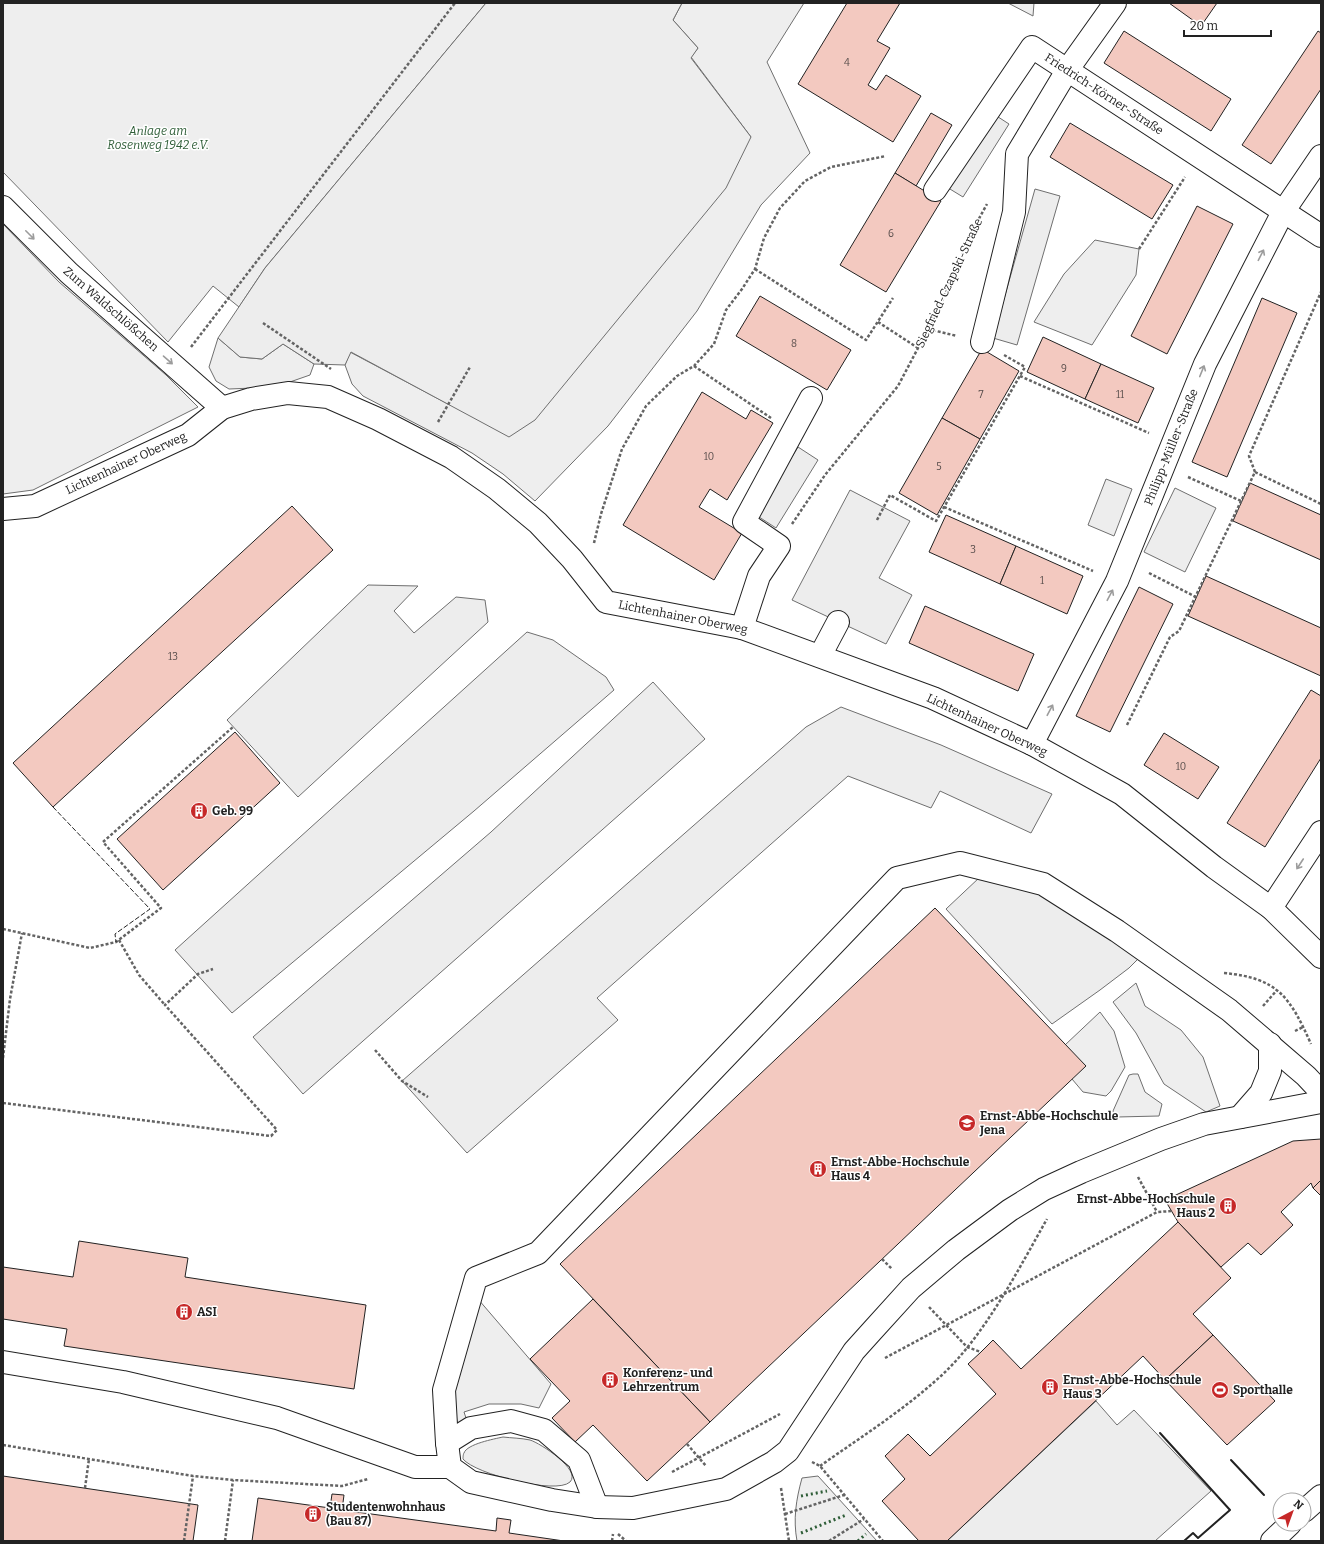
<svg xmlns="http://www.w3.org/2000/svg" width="1324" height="1544" viewBox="0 0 1324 1544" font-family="Bitter,serif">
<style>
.green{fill:#eee;stroke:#6f6f6f}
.parking{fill:#ededed;stroke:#6f6f6f}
.building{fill:#f3c9c0;stroke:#222}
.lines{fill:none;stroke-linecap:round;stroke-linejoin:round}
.minor-casing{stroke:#222;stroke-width:24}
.major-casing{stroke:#222;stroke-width:24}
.path{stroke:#646464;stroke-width:2.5;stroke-dasharray:3 2;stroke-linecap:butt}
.minor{stroke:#fff;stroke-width:22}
.major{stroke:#fff;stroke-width:22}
.hedge{stroke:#2f5e38;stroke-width:3;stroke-dasharray:2 3;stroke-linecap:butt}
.fence{stroke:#222;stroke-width:1;stroke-dasharray:5 2;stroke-linecap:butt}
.wall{stroke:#222;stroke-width:2}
.oneway{stroke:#9c9c9c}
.labels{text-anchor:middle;stroke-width:3;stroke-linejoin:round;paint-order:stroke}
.number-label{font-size:10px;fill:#564c4a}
.street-label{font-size:12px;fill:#222;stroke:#fff}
.park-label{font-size:12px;font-style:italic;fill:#2f5e38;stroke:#fff}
.poi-label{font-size:12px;font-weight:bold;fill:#222;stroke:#fff;text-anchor:start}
</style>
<rect width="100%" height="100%" fill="#fff"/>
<!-- green -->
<g class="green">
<path d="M3,3H486L265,268L239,307L213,286L168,342L3,172Z"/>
<path d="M682,3H804L767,62L810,153L761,205L697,311L608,426L535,501L503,474L472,453L363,396L352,384L345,365L350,352L448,404L751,137L691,57L698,48L673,20Z"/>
<path d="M1008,3H1034L1033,16Z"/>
<path d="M3,224L59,282L166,375L198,407L33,490L3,494Z"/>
<path d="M1095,240L1139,249L1136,275L1092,345L1034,322L1064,274Z"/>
<path d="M218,338L240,357L262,359L283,344L314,364L310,375L287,383L253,388L229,389L216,381L209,367Z"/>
<path d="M1136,983L1145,1006L1181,1030L1203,1057L1220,1106L1206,1112L1164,1084L1136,1033L1113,1002Z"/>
<path d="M1100,1012L1114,1031L1125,1067L1111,1091L1106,1096L1083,1092L1072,1079L1065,1045Z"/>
<path d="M1133,1074H1138L1145,1092L1162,1104L1159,1116L1117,1117L1114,1115L1113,1111L1129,1075Z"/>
<path d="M478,1299L551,1384L539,1408L521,1404H489L464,1412L467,1421L457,1424L453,1376Z"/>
<path d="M503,1437C511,1438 521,1438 530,1440C540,1443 582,1470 570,1482C556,1495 475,1474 463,1459C463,1459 463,1454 464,1453C467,1444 494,1439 503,1437Z"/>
<path d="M818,1476L877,1541H797C793,1519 796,1500 802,1478Z"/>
</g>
<!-- parking -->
<g class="parking">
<path d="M486,3H682L673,20L698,48L691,58L751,137L726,188L535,420L509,437L351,352L345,365L314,364L283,344L262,359L240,357L218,338L265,268Z"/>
<path d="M992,113L1009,124L963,197L945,186Z"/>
<path d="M1035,189L1060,196L1017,345L993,338Z"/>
<path d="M798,447L818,460L776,528L756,515Z"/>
<path d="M1106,479L1132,489L1114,536L1088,525Z"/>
<path d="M1175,488L1216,508L1185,572L1144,552Z"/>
<path d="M850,490L910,521L879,578L912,595L886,644L792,600Z"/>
<path d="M368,585L418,586L394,611L414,633L456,597L485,600L488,622L298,797L227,720Z"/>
<path d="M527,632L553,640L606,677L614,690L474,811L232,1013L175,950Z"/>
<path d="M653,682L705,739L303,1094L253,1037L491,832Z"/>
<path d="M841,707L941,745L1052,794L1031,833L940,791L931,808L848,776L597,998L618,1020L467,1153L402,1081L806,727Z"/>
<path d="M980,877L1042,895L1141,956L1129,968L1100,990L1052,1024L946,909Z"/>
<path d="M1096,1401L1117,1425L1134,1410L1211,1491L1155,1541H947Z"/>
</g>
<!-- building -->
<g class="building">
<path d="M847,3H900L877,41L890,48L868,85L876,90L886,75L921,96L893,142L798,84Z"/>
<path d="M1169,3H1217L1201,26Z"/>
<path d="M1124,31L1231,99L1211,131L1104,63Z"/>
<path d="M1318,31L1321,33V89L1271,164L1242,145Z"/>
<path d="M931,113L952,125L916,186L895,173Z"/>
<path d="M1070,123L1173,185L1152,219L1050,157Z"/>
<path d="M895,173L941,201L886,292L840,265Z"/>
<path d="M1197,206L1233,224L1167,354L1131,336Z"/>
<path d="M760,296L851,350L827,390L736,336Z"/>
<path d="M1262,298L1297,313L1227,477L1192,462Z"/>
<path d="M1043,337L1101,364L1085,399L1027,372Z"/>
<path d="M982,349L1019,371L980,439L942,418Z"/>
<path d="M1101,364L1154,388L1138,423L1085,399Z"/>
<path d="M702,392L746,419L751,410L773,423L727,500L710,489L699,507L742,533L714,580L623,525Z"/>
<path d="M942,418L980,439L937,515L899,493Z"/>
<path d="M1250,483L1321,515V560L1233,521Z"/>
<path d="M292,506L333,550L53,807L13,763Z"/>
<path d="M946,515L1016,546L1000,584L929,552Z"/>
<path d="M1016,546L1083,576L1067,614L1000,584Z"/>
<path d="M1206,576L1321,628V676L1188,616Z"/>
<path d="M1139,587L1173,604L1110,732L1076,716Z"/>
<path d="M925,606L1034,654L1018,691L909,643Z"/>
<path d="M1311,690L1321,696V758L1265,847L1227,823Z"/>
<path d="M235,732L280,783L163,890L117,839Z"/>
<path d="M1164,733L1219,767L1198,799L1144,765Z"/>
<path d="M935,908L1086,1066L710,1422L560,1264Z"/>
<path d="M1321,1139V1180L1313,1188L1311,1183L1281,1212L1293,1225L1261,1255L1248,1243L1221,1267L1178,1222L1165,1200L1293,1141Z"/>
<path d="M1321,1180V1196L1313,1188Z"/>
<path d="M1178,1222L1231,1278L1193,1314L1213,1335L1165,1380L1143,1356L947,1541H919L882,1501L905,1479L885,1456L908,1434L930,1456L996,1394L968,1364L981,1352L993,1340L1021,1369Z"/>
<path d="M79,1241L188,1258L185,1277L366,1305L354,1389L64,1346L67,1329L3,1319V1267L73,1277Z"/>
<path d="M593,1299L710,1422L647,1481L593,1425L575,1442L552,1418L570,1401L530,1359Z"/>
<path d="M1213,1335L1275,1401L1227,1445L1165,1380Z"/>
<path d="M3,1476L198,1505L193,1541H3Z"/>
<path d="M332,1494L344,1495L342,1510L496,1531L497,1518L511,1520L509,1533L564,1541H252L258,1498L330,1508Z"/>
</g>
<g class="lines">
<!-- minor casing -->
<g class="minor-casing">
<g id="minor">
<path d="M935,190L1032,47L1321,236"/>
<path d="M3,207L69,273L222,408"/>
<path d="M982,342L1014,212L1017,154L1068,69L1115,3"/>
<path d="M3,509L35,506L188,435L222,408L251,399L288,393L328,397L378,419L451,457L497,489L538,523L572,559L606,602L742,628L933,698L1032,744L1122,794L1214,867L1271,908L1321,957"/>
<path d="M742,628L759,576L779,546L744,522L811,398"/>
<path d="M820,656L838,622"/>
<path d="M1032,744L1117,581L1205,364L1283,212L1321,156"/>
<path d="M1271,908L1321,832"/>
<path d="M1321,1092L1306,1076L1229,1010L1117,931L1043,884L960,863L897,878L538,1253L476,1278L444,1390L447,1443L450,1467L471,1482L552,1500L597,1507L633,1508L726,1489L774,1462L788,1451L854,1351L872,1331L911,1288L956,1250L1010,1210L1044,1189L1081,1172L1161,1139L1204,1124L1321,1102"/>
<path d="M1240,1117L1261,1093L1270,1071V1044"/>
<path d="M3,1362L123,1382L277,1418L415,1467H450"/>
<path d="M447,1443L471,1428L511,1421L544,1430L579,1460L597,1507"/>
</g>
</g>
<!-- major casing -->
<g class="major-casing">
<g id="major">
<path d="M1304,1511L1321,1496"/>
<path d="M1272,1541L1290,1524"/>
</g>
</g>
<!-- path -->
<g class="path">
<path d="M1139,249L1185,177"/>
<path d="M755,269L866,340L893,298"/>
<path d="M878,322L918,348"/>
<path d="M263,323L331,369"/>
<path d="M928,329L957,336"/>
<path d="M191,347L455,3"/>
<path d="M694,366L771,418"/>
<path d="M1020,376L1149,433"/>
<path d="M438,422L470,367"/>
<path d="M1255,472L1321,504"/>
<path d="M1188,477L1241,501"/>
<path d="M944,507L1093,571"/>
<path d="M877,520L890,495L936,521L1025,367L1004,355"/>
<path d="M792,524L825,475L898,386L937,312L975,226L987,204"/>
<path d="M594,543L601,514L622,449L646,406L677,376L694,366L714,344L726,310L742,289L755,269L764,238L780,208L805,181L831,167L886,156"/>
<path d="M1149,573L1196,597"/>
<path d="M1127,725L1170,637L1179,631L1255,472L1249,456L1321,292"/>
<path d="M3,929L90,948L116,942L161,908L103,842L233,727"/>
<path d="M119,940L139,975L165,1005"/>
<path d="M1224,973C1278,978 1290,997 1311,1044"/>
<path d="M1263,1006L1277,990"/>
<path d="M1295,1031L1303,1027"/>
<path d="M375,1050L402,1081L428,1097"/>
<path d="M3,1058L10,999L22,933"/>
<path d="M3,1103L271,1136L277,1130L165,1005L198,974L213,969"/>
<path d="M1138,1177L1157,1212"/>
<path d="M882,1259L892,1269"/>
<path d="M929,1307L967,1347L981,1352"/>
<path d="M885,1358L1157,1212L1172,1211"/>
<path d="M687,1444L706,1466"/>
<path d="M3,1445L193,1476L233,1480L342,1486L368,1479"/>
<path d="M812,1462L820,1466L883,1541"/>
<path d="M820,1466C861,1437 904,1410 942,1375C985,1335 1018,1270 1047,1219"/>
<path d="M672,1472L780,1414"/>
<path d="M85,1488L89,1459"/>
<path d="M781,1488L789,1541"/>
<path d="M785,1514L844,1495"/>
<path d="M618,1534L626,1541"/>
<path d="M184,1541L193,1476"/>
<path d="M225,1541L233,1480"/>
<path d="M612,1541L613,1534"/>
<path d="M829,1541L864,1519"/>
</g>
<!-- minor -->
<use href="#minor" class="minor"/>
<!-- major -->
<use href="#major" class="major"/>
<!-- hedge -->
<g class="hedge">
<path d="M801,1496L827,1491"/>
<path d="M801,1533L846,1515"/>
<path d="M858,1541L866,1534"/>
</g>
<!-- fence -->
<path class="fence" d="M53,807L150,909L115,934L116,942"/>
<!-- wall -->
<g class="wall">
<path d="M1160,1433L1230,1510L1198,1538L1193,1533L1184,1541"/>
<path d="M1231,1460L1264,1495"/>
</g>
</g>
<!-- one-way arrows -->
<defs><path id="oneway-shaft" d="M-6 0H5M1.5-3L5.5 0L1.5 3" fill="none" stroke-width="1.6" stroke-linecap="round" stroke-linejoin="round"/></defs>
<g class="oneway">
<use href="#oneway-shaft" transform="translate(30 235) rotate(45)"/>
<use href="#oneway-shaft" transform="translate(1261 255) rotate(-63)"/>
<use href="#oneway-shaft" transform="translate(168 360) rotate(41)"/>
<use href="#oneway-shaft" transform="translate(1202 371) rotate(-68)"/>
<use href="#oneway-shaft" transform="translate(1110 595) rotate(-62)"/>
<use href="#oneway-shaft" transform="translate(1050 710) rotate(-62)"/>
<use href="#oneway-shaft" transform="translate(1300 864) rotate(123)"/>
</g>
<!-- icons -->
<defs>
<g id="building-disc" transform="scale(0.9)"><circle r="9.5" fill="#c62828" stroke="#fff"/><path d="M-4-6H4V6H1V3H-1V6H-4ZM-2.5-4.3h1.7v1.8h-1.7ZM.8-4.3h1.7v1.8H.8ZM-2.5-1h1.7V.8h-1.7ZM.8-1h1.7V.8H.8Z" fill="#fff"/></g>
<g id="university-disc" transform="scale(0.9)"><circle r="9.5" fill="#c62828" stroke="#fff"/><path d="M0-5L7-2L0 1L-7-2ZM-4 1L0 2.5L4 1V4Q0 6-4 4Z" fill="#fff"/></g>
<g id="stadium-disc" transform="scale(0.9)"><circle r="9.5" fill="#c62828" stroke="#fff"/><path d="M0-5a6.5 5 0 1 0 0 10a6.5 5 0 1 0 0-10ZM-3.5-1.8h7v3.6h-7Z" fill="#fff"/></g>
</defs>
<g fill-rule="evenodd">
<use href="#building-disc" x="199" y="811"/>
<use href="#university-disc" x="967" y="1123"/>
<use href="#building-disc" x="818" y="1169"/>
<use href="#building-disc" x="1228" y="1206"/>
<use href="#building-disc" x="184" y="1312"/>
<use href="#building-disc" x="610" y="1380"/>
<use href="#building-disc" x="1050" y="1387"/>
<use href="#stadium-disc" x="1220" y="1390"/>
<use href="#building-disc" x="313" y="1514"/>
</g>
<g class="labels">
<!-- number labels -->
<g class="number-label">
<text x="847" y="66">4</text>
<text x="891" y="237">6</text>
<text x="794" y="347">8</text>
<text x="1064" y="372">9</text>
<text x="981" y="398">7</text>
<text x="1120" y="398">11</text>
<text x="709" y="460">10</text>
<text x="939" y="470">5</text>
<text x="973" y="553">3</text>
<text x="1042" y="584">1</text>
<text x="173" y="660">13</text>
<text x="1181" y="770">10</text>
</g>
<!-- street labels -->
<g class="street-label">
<text transform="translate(1104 94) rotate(33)" y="4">Friedrich-Körner-Straße</text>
<text transform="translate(949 283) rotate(-65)" y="4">Siegfried-Czapski-Straße</text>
<text transform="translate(111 309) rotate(41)" y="4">Zum Waldschlößchen</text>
<text transform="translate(1171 447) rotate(-68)" y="4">Philipp-Müller-Straße</text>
<text transform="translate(126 463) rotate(-25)" y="4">Lichtenhainer Oberweg</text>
<text transform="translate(683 617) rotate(11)" y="4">Lichtenhainer Oberweg</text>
<text transform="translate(987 725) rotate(25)" y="4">Lichtenhainer Oberweg</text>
</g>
<!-- park labels -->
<g class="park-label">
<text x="158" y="135">Anlage am<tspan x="158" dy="14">Rosenweg 1942 e.V.</tspan></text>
</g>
<!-- poi labels -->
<g class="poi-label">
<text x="212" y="815">Geb. 99</text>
<text x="980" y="1120">Ernst-Abbe-Hochschule<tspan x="980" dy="14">Jena</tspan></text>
<text x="831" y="1166">Ernst-Abbe-Hochschule<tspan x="831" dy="14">Haus 4</tspan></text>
<text x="1215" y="1203" text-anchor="end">Ernst-Abbe-Hochschule<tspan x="1215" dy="14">Haus 2</tspan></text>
<text x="197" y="1316">ASI</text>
<text x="623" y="1377">Konferenz- und<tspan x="623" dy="14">Lehrzentrum</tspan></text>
<text x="1063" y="1384">Ernst-Abbe-Hochschule<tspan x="1063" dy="14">Haus 3</tspan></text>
<text x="1233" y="1394">Sporthalle</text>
<text x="326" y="1511">Studentenwohnhaus<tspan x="326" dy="14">(Bau 87)</tspan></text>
</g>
</g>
<!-- border -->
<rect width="1324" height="1544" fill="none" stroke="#222222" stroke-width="8"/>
<!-- north arrow -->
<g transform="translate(1292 1512) rotate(41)"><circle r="19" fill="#ffffff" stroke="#a7a7a7"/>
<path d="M0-3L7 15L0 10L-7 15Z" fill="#c62828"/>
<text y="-6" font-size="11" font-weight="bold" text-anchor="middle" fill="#222222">N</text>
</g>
<!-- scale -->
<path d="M1184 30v6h87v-6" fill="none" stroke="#222222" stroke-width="2"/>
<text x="1190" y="30" font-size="12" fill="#222222" stroke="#ffffff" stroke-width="3" paint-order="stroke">20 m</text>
</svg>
